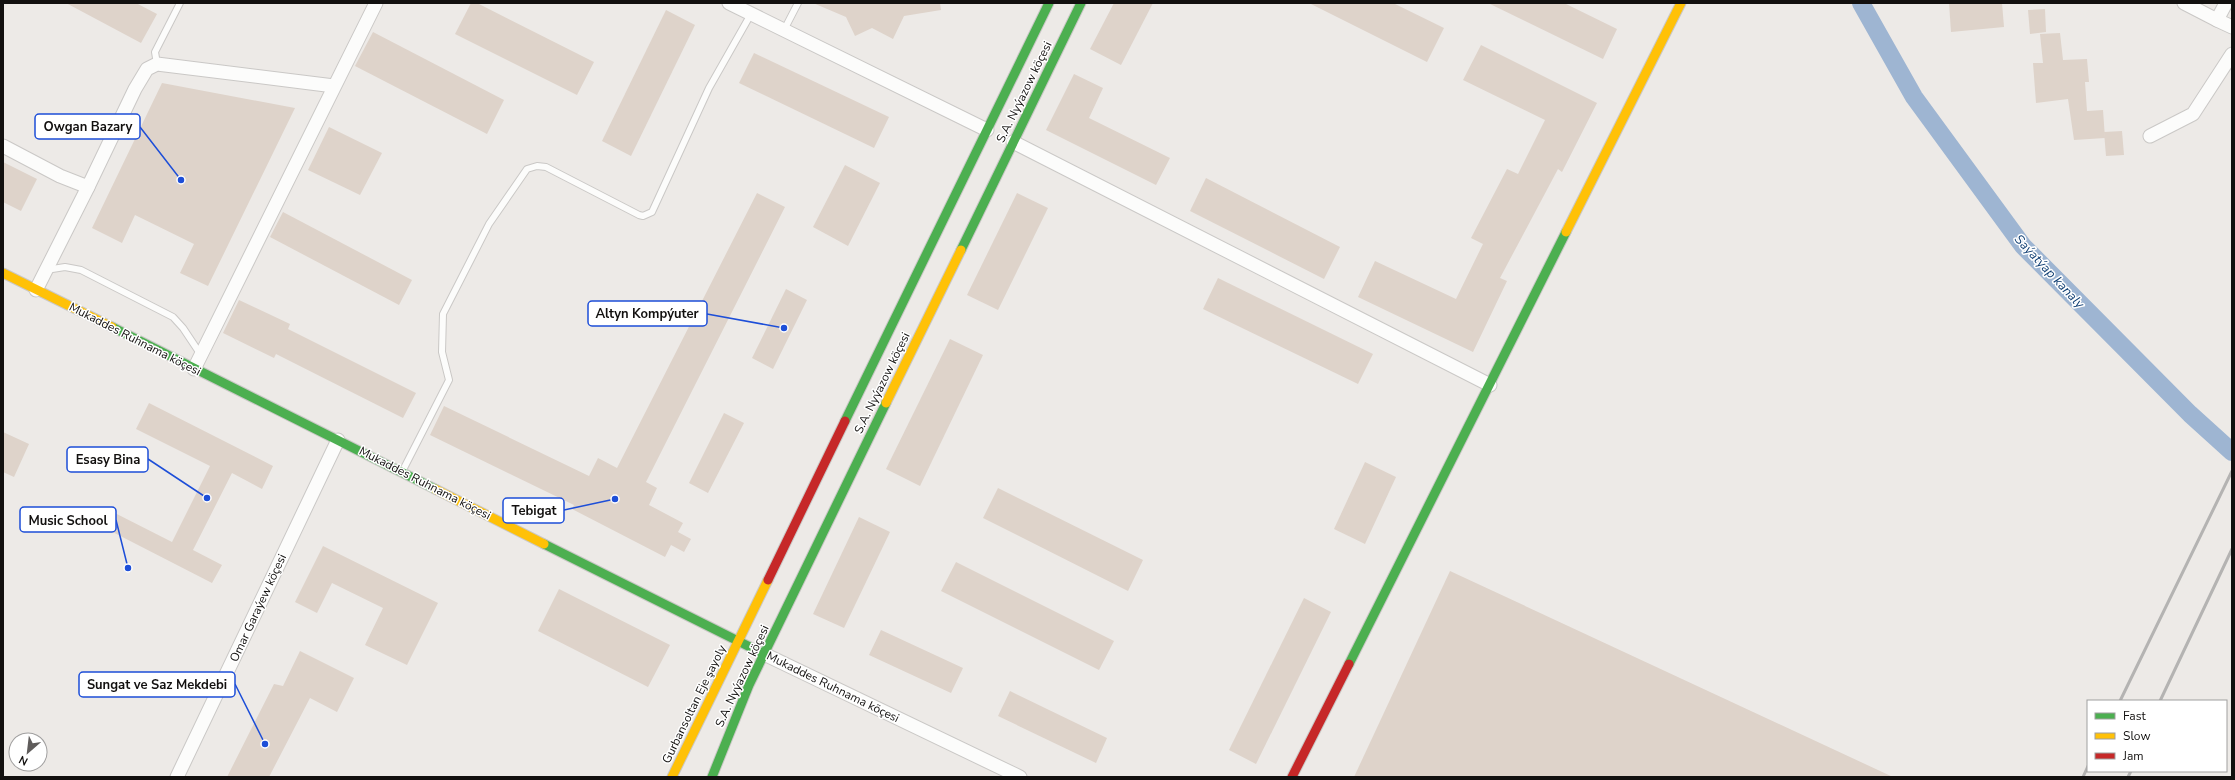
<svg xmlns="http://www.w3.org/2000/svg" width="2235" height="780" viewBox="0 0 2235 780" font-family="'Nunito Sans',sans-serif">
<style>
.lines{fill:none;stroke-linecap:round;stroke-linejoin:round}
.canal{stroke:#9eb5d2;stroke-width:18}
.building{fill:#ded3ca}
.lane-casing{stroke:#cac8c6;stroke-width:8}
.street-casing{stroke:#cac8c6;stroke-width:15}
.fast-casing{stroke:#cac8c6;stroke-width:11}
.slow-casing{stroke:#cac8c6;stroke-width:11}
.jam-casing{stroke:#cac8c6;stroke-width:11}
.lane{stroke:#fcfcfb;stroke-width:6}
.street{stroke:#fcfcfb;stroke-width:13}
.fast{stroke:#4caf50;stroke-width:9}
.slow{stroke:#ffc107;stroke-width:9}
.jam{stroke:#c62828;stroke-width:9}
.rail{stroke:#b4b3b2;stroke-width:3}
.labels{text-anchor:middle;stroke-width:3;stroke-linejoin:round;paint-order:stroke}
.street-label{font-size:12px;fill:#12100f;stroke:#fff}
.water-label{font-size:13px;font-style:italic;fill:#0e3d72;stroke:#fff}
.leader{fill:none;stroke:#1d4ed8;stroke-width:1.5}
.callout-dot{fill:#1d4ed8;stroke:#fff;stroke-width:1.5}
.callout{fill:#fff;stroke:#1d4ed8;stroke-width:1.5}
.callout-label{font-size:13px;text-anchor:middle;font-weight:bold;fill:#12100f}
</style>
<rect width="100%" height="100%" fill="#edeae7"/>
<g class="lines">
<!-- canal -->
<path class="canal" d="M1861,3L1914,97L2023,246L2190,414L2232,452"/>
</g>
<!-- building -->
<g class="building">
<path d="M66,3H136L157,14L141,43Z"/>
<path d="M471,3H477L594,62L577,95L455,34Z"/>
<path d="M813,3H940L941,10L904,16L893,39L872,28L855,36L846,17Z"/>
<path d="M1114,3H1153L1121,65L1090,49Z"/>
<path d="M1309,3H1393L1444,28L1427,62Z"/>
<path d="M1488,3H1564L1617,29L1603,59Z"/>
<path d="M1949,3H2002L2004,27L1951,32Z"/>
<path d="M2045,9L2046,32L2030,34L2028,10Z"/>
<path d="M666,10L695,25L631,156L602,141Z"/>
<path d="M373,32L504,100L487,134L355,66Z"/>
<path d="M2060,33L2063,60L2087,59L2089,82H2085L2087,111L2103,110L2105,138L2074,140L2068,99L2036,103L2033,63H2043L2040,34Z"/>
<path d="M1481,45L1597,103L1562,172L1558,169L1500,278L1507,281L1473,352L1358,297L1375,261L1456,299L1483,244L1471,238L1507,169L1518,174L1545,120L1463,80Z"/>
<path d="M754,53L889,117L874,148L739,83Z"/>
<path d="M1074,74L1103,88L1089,118L1170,158L1156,185L1046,130Z"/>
<path d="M162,83L295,108L208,286L180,273L194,244L135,215L122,243L92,228Z"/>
<path d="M329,127L382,153L360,195L308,170Z"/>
<path d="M2122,131L2124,155L2106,156L2104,132Z"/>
<path d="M3,162L37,179L21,211L3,202Z"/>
<path d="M845,165L880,183L848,246L813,227Z"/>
<path d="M1206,178L1340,247L1324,279L1190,211Z"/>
<path d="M757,193L785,207L646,482L657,488L649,505L683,523L678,532L691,539L684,552L671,545L665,557L572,509L574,505L430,435L444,406L589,476L598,458L617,468Z"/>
<path d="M1017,193L1048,208L998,310L967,295Z"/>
<path d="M283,212L412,280L399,305L270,237Z"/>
<path d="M1218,278L1373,354L1358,384L1203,309Z"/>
<path d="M786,289L807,300L773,369L752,358Z"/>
<path d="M239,300L290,324L288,329L416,393L403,418L276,354L274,358L223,333Z"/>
<path d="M950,339L983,355L920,486L886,469Z"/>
<path d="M149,403L273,466L262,489L232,473L193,550L222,565L212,583L97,524L105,508L172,542L210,466L136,429Z"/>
<path d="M724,413L744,423L708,493L689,483Z"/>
<path d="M3,432L29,444L14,477L3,472Z"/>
<path d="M1365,462L1396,477L1365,544L1334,529Z"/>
<path d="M998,488L1143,560L1128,591L983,518Z"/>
<path d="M859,517L890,532L844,628L813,614Z"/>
<path d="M323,546L438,603L407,665L365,645L383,608L332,583L317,613L295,602Z"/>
<path d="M956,562L1114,641L1099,670L941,591Z"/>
<path d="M1450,571L1893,777H1354Z"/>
<path d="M559,589L670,645L648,687L538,631Z"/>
<path d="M1304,598L1331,612L1256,764L1229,750Z"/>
<path d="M881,630L963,668L951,693L869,655Z"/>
<path d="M300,651L354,678L337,712L310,698L269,777H227L274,684L283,686Z"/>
<path d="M1010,691L1107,738L1096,763L998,716Z"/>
</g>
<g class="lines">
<!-- lane casing -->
<g class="lane-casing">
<g id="lane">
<path d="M784,30L798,3"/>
<path d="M157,64L155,52L180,3"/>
<path d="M46,270L65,267L81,270L173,317L183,328L201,355"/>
<path d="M402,472L449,380L442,352L443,314L489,224L527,169L537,166L546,167L639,215L643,216L652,212L709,88L751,14"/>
</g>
</g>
<!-- street casing -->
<g class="street-casing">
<g id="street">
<path d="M729,3L987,130"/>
<path d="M2184,3L2217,20"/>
<path d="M2226,3L2217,20L2232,27"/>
<path d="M2150,136L2193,114L2232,54"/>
<path d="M1013,142L1490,385"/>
<path d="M3,146L60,176L88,187L135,89L147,69L157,64L334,86"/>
<path d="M36,290L88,187"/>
<path d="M194,369L376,3"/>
<path d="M764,654L1020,777"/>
<path d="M177,777L338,440"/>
</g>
</g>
<!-- fast casing -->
<g class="fast-casing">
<g id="fast">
<path d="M961,250L1081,3"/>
<path d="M112,327L435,489"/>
<path d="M845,421L1049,3"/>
<path d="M544,544L764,654"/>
<path d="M1349,664L1566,232"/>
<path d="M712,777L749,685L886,403"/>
</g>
</g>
<!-- slow casing -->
<g class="slow-casing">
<g id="slow">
<path d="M1566,232L1681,3"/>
<path d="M3,273L112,327"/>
<path d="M886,403L961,250"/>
<path d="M435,489L544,544"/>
<path d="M672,777L768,580"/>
</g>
</g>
<!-- jam casing -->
<g class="jam-casing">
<g id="jam">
<path d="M768,580L845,421"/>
<path d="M1292,777L1349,664"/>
</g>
</g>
<!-- lane -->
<use href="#lane" class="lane"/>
<!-- street -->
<use href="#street" class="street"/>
<!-- fast -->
<use href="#fast" class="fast"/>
<!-- slow -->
<use href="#slow" class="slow"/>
<!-- jam -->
<use href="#jam" class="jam"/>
<!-- rail -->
<g class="rail">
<path d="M2120,701L2232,471"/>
<path d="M2160,701L2232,549"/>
<path d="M2083,777L2088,766"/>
<path d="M2128,777L2131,771"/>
</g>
</g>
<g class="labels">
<!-- street labels -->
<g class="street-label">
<text transform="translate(1024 92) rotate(-64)" y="4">S.A. Nyýazow köçesi</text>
<text transform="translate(135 339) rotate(27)" y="4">Mukaddes Ruhnama köçesi</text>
<text transform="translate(882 383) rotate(-64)" y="4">S.A. Nyýazow köçesi</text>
<text transform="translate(425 483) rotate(27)" y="4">Mukaddes Ruhnama köçesi</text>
<text transform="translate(258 608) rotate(-65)" y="4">Omar Garaýew köçesi</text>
<text transform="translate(742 676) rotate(-65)" y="4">S.A. Nyýazow köçesi</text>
<text transform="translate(833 687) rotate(26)" y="4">Mukaddes Ruhnama köçesi</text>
<text transform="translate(694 704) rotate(-64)" y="4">Gurbansoltan Eje şayoly</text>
</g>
<!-- water labels -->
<g class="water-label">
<text transform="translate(2050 271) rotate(47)" y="5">Saýatýap kanaly</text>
</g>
</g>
<!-- callouts -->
<path class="leader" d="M181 180L140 127M784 328L707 314M207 498L148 459M615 499L564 510M128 568L116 520M265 744L235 684"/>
<g class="callout-dot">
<circle cx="181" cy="180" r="4"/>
<circle cx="784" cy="328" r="4"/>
<circle cx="207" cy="498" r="4"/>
<circle cx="615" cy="499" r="4"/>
<circle cx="128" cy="568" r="4"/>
<circle cx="265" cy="744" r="4"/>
</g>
<g class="callout">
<rect x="35" y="114" width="105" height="25" rx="4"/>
<rect x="588" y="301" width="119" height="25" rx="4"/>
<rect x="67" y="447" width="81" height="25" rx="4"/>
<rect x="503" y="498" width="61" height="25" rx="4"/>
<rect x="20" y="507" width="96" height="25" rx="4"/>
<rect x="79" y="672" width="156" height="25" rx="4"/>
</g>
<g class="callout-label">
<text x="88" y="131">Owgan Bazary</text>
<text x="647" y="318">Altyn Kompýuter</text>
<text x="108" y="464">Esasy Bina</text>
<text x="534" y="515">Tebigat</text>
<text x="68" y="525">Music School</text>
<text x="157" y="689">Sungat ve Saz Mekdebi</text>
</g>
<!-- border -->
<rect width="2235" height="780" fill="none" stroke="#12100f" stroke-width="8"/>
<!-- legend -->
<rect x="2087" y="700" width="140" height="72" fill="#ffffff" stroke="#a09f9f"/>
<rect x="2095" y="713" width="20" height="6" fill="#4caf50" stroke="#a09f9f"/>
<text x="2123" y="720" font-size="12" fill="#12100f">Fast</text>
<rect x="2095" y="733" width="20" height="6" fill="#ffc107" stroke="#a09f9f"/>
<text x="2123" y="740" font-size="12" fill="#12100f">Slow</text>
<rect x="2095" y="753" width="20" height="6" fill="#c62828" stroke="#a09f9f"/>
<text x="2123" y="760" font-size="12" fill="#12100f">Jam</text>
<!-- north arrow -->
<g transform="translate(28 752) rotate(208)"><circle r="19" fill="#ffffff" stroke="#a09f9f"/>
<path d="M0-3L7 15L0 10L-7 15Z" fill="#5f5c5b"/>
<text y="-6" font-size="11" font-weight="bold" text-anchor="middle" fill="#12100f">N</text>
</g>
</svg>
